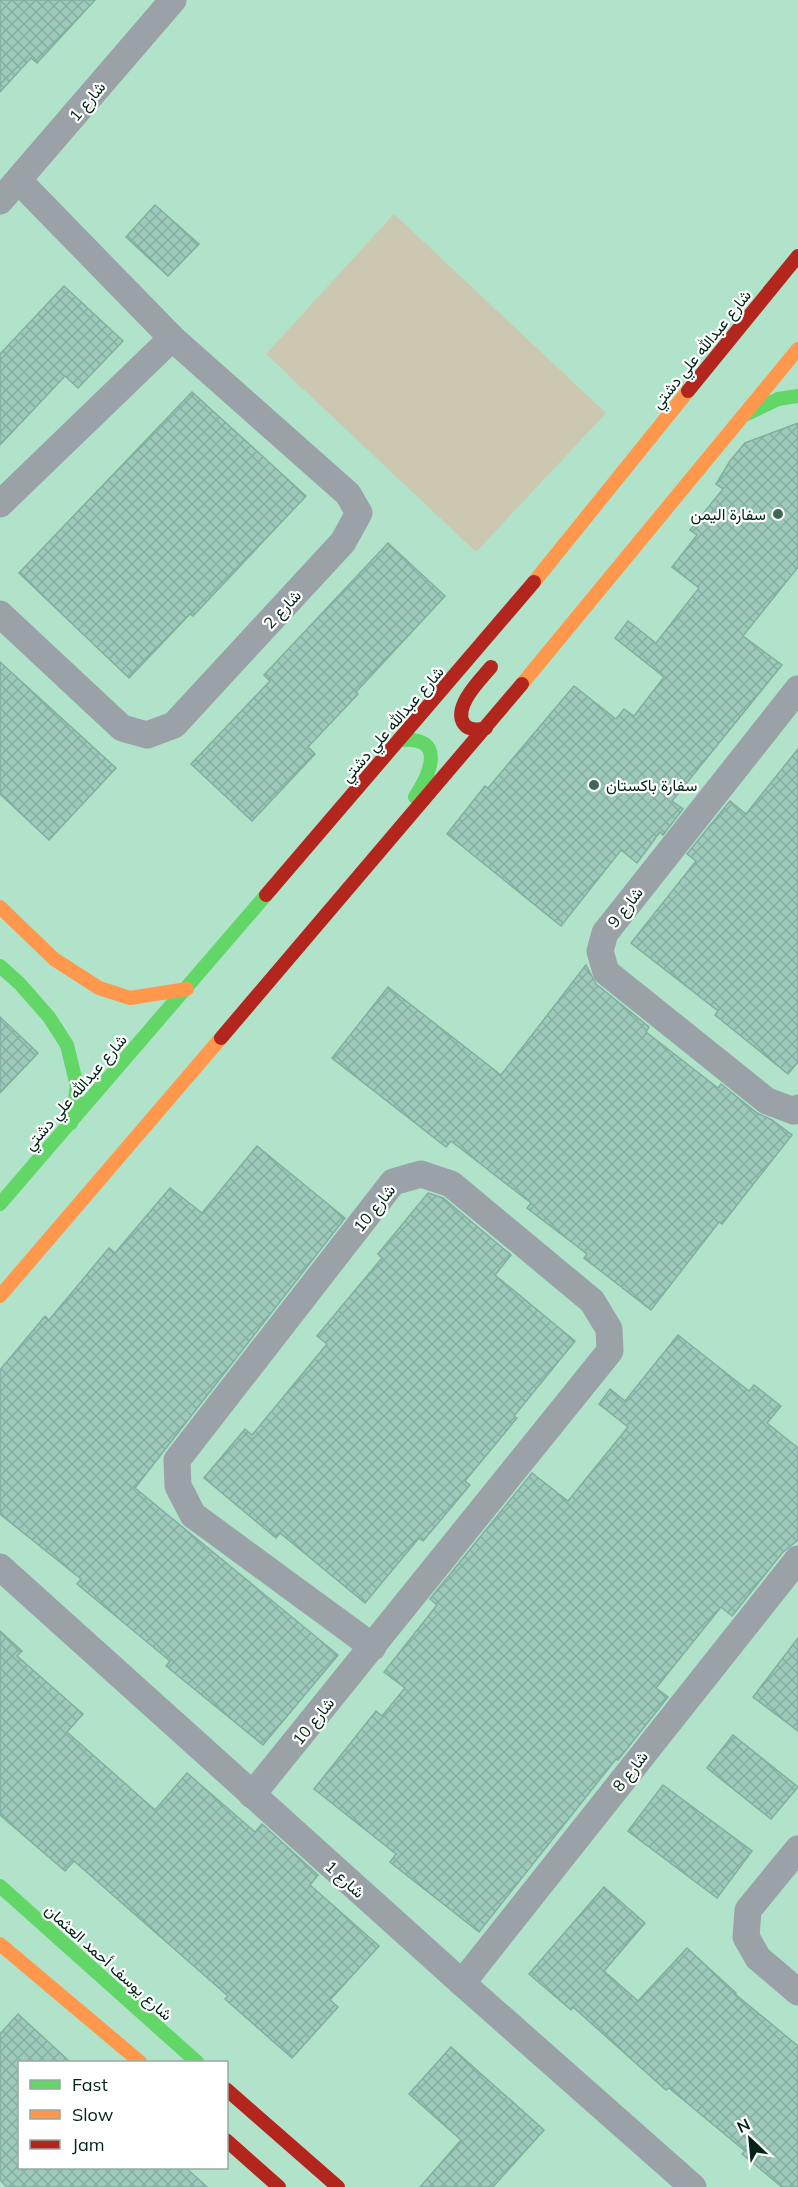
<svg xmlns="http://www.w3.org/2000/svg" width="798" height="2187" viewBox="0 0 798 2187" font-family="Mulish,Vazirmatn,sans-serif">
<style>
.grass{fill:#ccc7b1}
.building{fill:url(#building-cross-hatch);stroke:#80afa1;stroke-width:1.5}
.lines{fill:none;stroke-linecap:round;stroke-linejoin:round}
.street{stroke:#9ba2a7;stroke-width:27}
.fast{stroke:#63d668;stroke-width:14}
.slow{stroke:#ff974d;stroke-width:14}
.jam{stroke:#b3261e;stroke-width:14}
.poi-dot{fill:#3e6854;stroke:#fff;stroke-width:2}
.labels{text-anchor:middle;stroke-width:4.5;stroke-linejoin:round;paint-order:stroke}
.street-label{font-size:16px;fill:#002515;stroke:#fff}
.poi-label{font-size:16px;fill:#002515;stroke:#fff;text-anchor:end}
</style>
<defs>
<pattern id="building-cross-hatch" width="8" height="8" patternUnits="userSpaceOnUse" patternTransform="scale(1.5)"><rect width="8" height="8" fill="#9dcabb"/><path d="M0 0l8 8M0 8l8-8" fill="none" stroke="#85ada0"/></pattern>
</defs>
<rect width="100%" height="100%" fill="#b0e3ca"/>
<!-- grass -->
<path class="grass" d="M394,214L606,413L476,552L266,354Z"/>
<!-- building -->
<g class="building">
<path d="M0,0H95L37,63L31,58L0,92Z"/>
<path d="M155,205L199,244L168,276L126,237Z"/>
<path d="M64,286L123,341L78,388L65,376L0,445V354Z"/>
<path d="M192,392L306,496L193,616L190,614L129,678L19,573Z"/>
<path d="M798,423V567L743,636L782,665L672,801L683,809L663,835L660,832L637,863L621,850L561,926L447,834L485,786L488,788L574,686L616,719L624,709L634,716L664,677L615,638L628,621L656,643L699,588L672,567L697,535L690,530L723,489L716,484L730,461L745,443Z"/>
<path d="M388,543L445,596L356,692L358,694L308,747L315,754L252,821L191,764L270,681L264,675Z"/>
<path d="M0,662L116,768L49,840L0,794Z"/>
<path d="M798,749V1062L788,1074L715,1015L718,1011L631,943L696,861L687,854L730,801L746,814Z"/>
<path d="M586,965L596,984L649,1027L646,1032L718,1088L721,1084L757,1113L772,1120L792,1135L722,1224L719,1222L651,1310L584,1258L587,1254L527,1208L531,1203L451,1141L446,1147L332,1058L388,987L501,1075Z"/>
<path d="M0,1017L38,1053L0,1093Z"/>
<path d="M257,1146L345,1218L135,1488L338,1655L263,1745L166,1666L170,1661L77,1584L81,1579L0,1514V1370L45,1316L49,1320L109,1248L115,1253L170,1188L202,1213Z"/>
<path d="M428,1193L443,1198L511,1255L495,1275L575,1341L514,1416L517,1418L465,1481L470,1485L423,1541L419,1538L365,1603L280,1533L276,1538L204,1478L245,1429L252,1435L327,1344L317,1336L382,1258L378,1254Z"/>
<path d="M678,1335L749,1391L754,1385L781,1406L767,1423L798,1448V1540L782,1553L732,1616L721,1607L656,1688L668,1697L618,1760L616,1759L479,1932L390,1862L396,1854L314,1789L376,1711L382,1716L405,1688L384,1672L437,1605L430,1599L532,1473L568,1501L628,1427L599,1404L610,1389L625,1401Z"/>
<path d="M0,1631L22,1651L17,1656L83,1714L67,1732L155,1810L187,1773L255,1832L262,1824L318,1875L310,1885L379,1946L330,2000L338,2007L292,2058L225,1999L228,1996L74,1861L65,1871L0,1815Z"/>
<path d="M798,1638V1731L753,1697Z"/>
<path d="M733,1735L798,1787L771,1819L707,1768Z"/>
<path d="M663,1785L752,1851L717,1898L628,1831Z"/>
<path d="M604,1887L645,1923L604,1971L638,2001L687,1948L736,1993L735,1994L798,2046V2187H782L742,2154L745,2151L669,2088L666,2090L573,2007L571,2010L529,1974Z"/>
<path d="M18,2014L70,2062H20V2168H186L207,2187H7L0,2180V2034Z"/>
<path d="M451,2047L544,2130L493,2187H420L461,2140L409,2094Z"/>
</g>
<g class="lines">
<!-- street -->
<g class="street">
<path d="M0,201L173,0"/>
<path d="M0,504L172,338"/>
<path d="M0,614L122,728L147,735L174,725L343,542L359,513L348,494L172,338L19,181"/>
<path d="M798,689L605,933L600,951L606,972L767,1101L794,1111L798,1108"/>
<path d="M0,1567L462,1983L693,2187"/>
<path d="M252,1795L610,1351L609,1329L592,1301L451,1184L421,1174L393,1182L177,1460L178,1486L193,1515L373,1647"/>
<path d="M798,1849L748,1910L746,1937L758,1958L798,1992"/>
<path d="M462,1983L798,1559"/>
</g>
<!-- fast -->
<g class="fast">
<path d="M747,414L778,399L798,396"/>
<path d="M401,740C447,736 430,774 415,797"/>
<path d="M0,966L20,984L49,1017L67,1045L77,1086L71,1123"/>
<path d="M0,1204L266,895"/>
<path d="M0,1886L197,2062"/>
</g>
<!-- slow -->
<g class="slow">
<path d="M534,582L688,391"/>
<path d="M522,684L798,349"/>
<path d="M0,907L54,959L99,988L130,998L187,989"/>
<path d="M0,1296L221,1038"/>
<path d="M0,1944L140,2062"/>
</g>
<!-- jam -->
<g class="jam">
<path d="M688,391L798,256"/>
<path d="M486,728C478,730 469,731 464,724C452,707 481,679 491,667"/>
<path d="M266,895L534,582"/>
<path d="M221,1038L522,684"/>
<path d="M226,2089L338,2187"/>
<path d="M226,2140L279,2187"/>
</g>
</g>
<!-- markers -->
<g class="poi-dot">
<circle cx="778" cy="514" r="6"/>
<circle cx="594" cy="785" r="6"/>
</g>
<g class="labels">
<!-- street labels -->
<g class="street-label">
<text transform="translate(87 101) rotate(-50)" y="6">شارع 1</text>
<text transform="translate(701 349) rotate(-51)" y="6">شارع عبدالله علي دشتي</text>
<text transform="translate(282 609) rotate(-47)" y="6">شارع 2</text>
<text transform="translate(392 724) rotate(-49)" y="6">شارع عبدالله علي دشتي</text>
<text transform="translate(625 907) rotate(-52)" y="6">شارع 9</text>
<text transform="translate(75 1092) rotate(-49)" y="6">شارع عبدالله علي دشتي</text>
<text transform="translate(374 1208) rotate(-51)" y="6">شارع 10</text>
<text transform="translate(313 1721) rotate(-51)" y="6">شارع 10</text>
<text transform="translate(630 1771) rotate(-52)" y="6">شارع 8</text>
<text transform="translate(345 1879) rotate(42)" y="6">شارع 1</text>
<text transform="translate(109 1962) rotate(42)" y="6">شارع يوسف أحمد العثمان</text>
</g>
<!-- poi labels -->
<g class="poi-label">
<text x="766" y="520">سفارة اليمن</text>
<text x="606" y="791" text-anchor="start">سفارة باكستان</text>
</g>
</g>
<!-- legend -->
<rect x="18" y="2061" width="210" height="108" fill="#ffffff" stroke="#99a8a1" stroke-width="1.5"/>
<rect x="30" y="2080" width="30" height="9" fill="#63d668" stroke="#99a8a1" stroke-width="1.5"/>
<text x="72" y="2091" font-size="18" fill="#002515">Fast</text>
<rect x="30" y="2110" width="30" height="9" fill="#ff974d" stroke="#99a8a1" stroke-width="1.5"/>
<text x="72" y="2121" font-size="18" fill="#002515">Slow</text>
<rect x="30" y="2140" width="30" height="9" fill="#b3261e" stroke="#99a8a1" stroke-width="1.5"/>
<text x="72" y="2151" font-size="18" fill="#002515">Jam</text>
<!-- north arrow -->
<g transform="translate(750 2139) rotate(334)" stroke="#ffffff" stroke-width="4.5" paint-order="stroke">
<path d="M0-4.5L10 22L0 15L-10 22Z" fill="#002515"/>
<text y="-9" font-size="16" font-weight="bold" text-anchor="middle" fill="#002515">N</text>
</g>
</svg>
